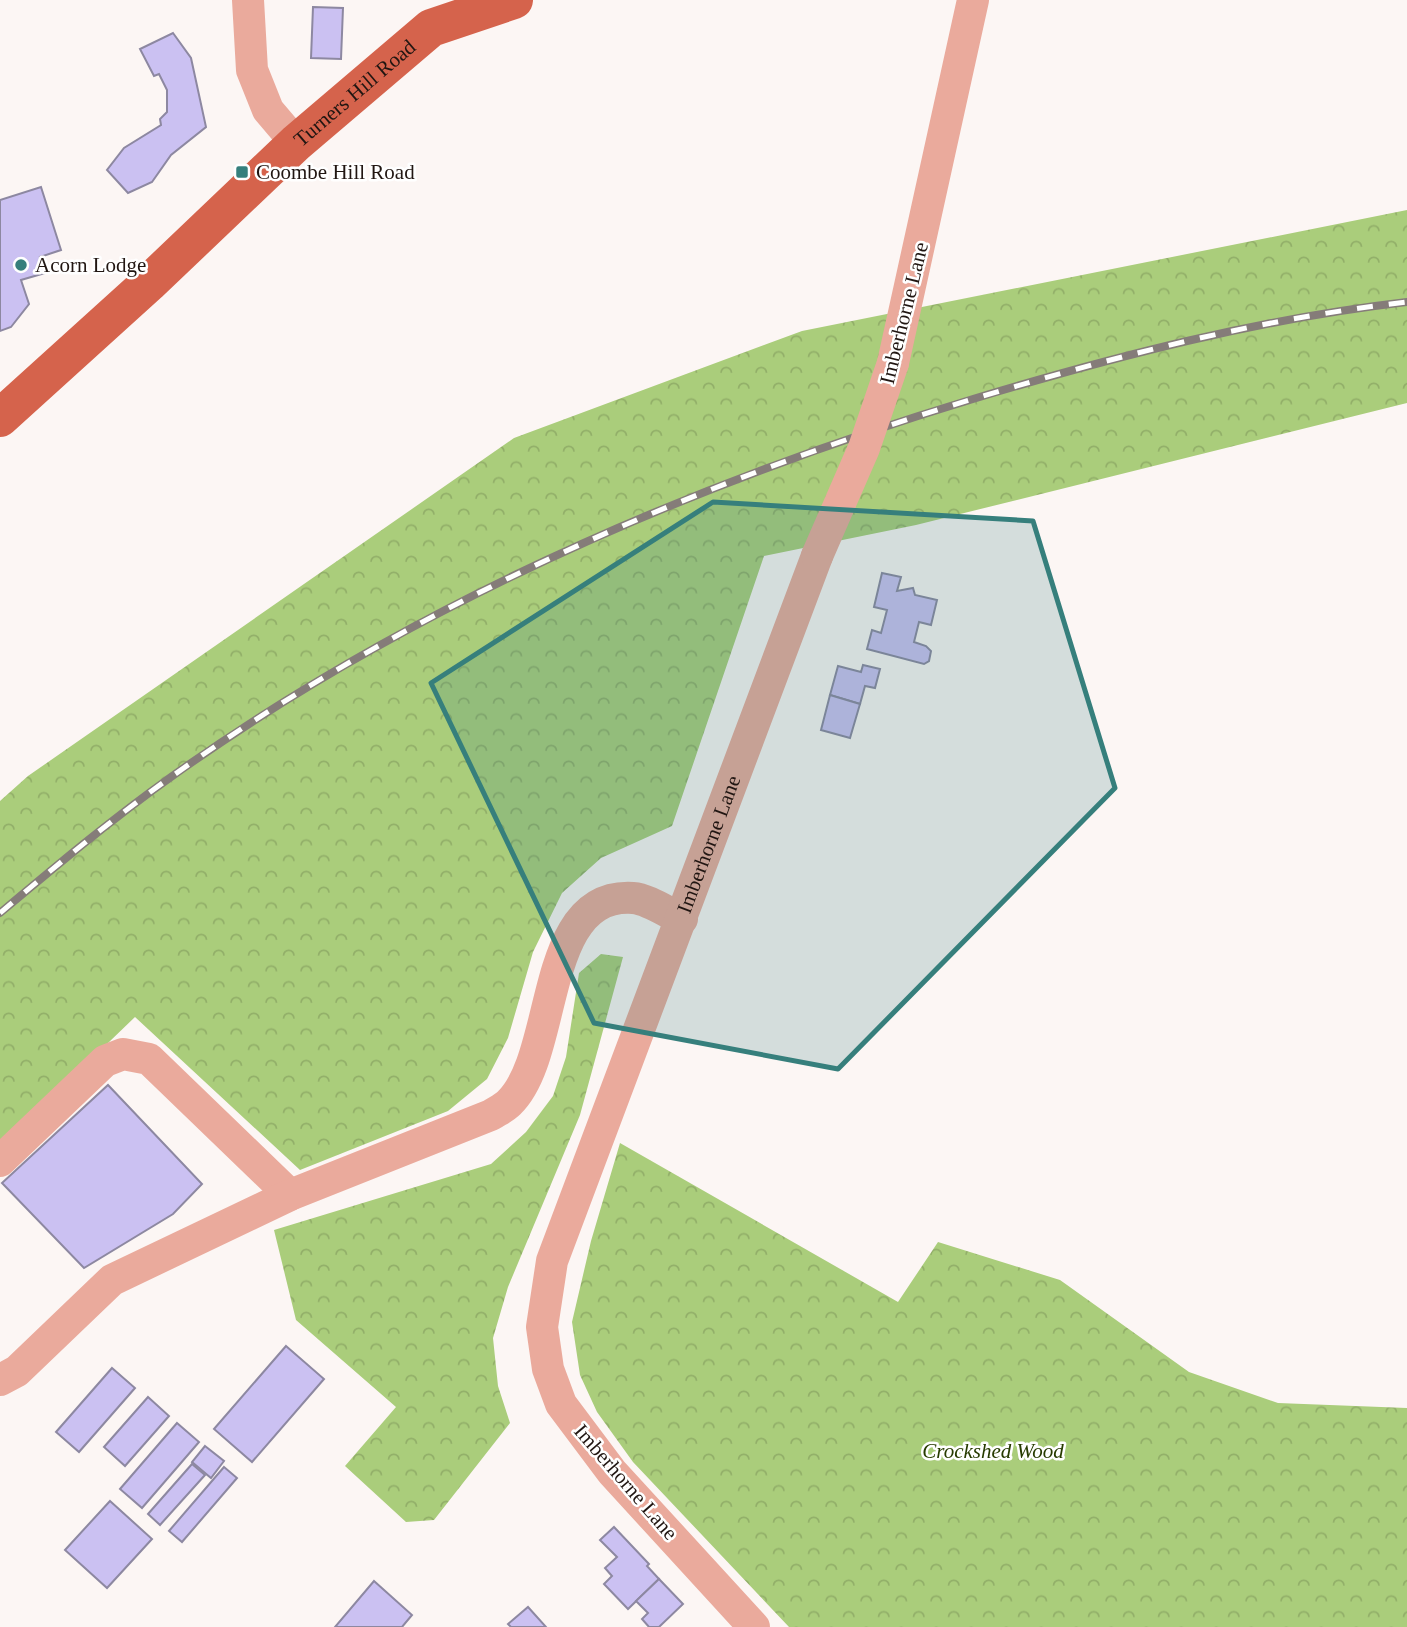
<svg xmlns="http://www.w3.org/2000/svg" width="1407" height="1627" viewBox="0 0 1407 1627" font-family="Georgia,serif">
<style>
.forest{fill:url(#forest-crowns)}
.building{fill:#cbc1f2;stroke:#8d88a1;stroke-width:2}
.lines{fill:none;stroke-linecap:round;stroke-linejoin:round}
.minor{stroke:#eaaa9c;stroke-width:32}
.major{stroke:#d5634c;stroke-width:38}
.rail-casing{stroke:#857c79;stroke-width:8}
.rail{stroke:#fff;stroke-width:5;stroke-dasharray:16;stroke-linecap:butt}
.minor-bridge{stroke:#eaaa9c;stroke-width:32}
.marked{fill:#367f7c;fill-opacity:0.2;stroke:#367f7c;stroke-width:5;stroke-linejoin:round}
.poi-dot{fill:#367f7c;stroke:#fff;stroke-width:2.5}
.labels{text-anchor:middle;stroke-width:5;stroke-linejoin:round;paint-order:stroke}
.street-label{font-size:21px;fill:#211612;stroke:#fff}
.poi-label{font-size:21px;fill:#211612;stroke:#fff;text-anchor:start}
.park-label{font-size:21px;font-style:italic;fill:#273b00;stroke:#fff}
</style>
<defs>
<pattern id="forest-crowns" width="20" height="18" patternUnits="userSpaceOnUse" patternTransform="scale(1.75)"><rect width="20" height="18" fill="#aacd7b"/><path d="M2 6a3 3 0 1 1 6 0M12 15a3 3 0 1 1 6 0" fill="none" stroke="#92af69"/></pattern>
</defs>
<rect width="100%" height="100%" fill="#fcf6f4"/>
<!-- forest -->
<g class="forest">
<path d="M1407,210V403L916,525L764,556L672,826L601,858L562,893L533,952L508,1038L487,1079L448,1111L300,1170L135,1017L0,1147V801L28,776L514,438L802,331Z"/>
<path d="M601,954L623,957L580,1115L508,1287L493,1338L498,1386L510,1423L434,1520L406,1522L345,1466L396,1407L296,1320L274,1230L491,1164L526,1132L553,1096L566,1057L579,973Z"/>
<path d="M620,1143L898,1302L938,1242L1060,1280L1189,1372L1278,1403L1407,1408V1627H789L633,1462L597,1412L580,1375L572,1322L591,1241Z"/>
</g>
<!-- building -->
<g class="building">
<path d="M313,7L343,8L341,59L311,58Z"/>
<path d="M173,33L191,58L206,127L171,155L152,182L128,193L107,170L124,148L161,125L160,119L167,112V90L159,74L154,76L140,49Z"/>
<path d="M41,187L61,250L40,257L45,273L21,280L29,304L11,327L0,331V200Z"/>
<path d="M882,573L901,577L897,591L913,588L915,595L937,600L931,625L919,622L914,642L926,646L931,651L929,661L924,664L867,649L872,630L881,633L887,610L874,607Z"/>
<path d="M863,665L880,669L875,688L865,686L860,704L830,695L838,666L861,672Z"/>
<path d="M830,695L860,704L850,738L821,730Z"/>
<path d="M108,1085L202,1184L173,1214L84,1268L2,1183Z"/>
<path d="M286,1346L324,1379L252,1462L214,1429Z"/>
<path d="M112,1368L135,1388L79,1452L56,1432Z"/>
<path d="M148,1397L169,1416L125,1466L104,1447Z"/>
<path d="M177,1423L199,1442L142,1508L120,1489Z"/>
<path d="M205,1446L224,1461L211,1478L192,1462Z"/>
<path d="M192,1464L205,1475L160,1525L148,1514Z"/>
<path d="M224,1467L237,1478L182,1542L169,1531Z"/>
<path d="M110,1501L152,1539L107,1588L65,1550Z"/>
<path d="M614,1527L649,1564L647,1566L659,1579L628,1609L604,1584L612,1576L605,1568L617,1557L600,1540Z"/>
<path d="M659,1579L683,1604L659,1627H649L642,1619L648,1613L636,1601Z"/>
<path d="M374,1581L412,1615L402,1627H335Z"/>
<path d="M528,1607L546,1627H511L508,1624Z"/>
</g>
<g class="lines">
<!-- minor -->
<g class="minor">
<path d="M248,0L252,70L268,110L296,143"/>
<path d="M893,363L973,0"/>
<path d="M0,1161L105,1061L123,1054L149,1059L290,1195"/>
<path d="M0,1380L17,1371L112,1280L290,1195L491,1115C497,1111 504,1108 509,1103C560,1054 538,892 633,898C648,899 668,913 682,919"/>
<path id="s1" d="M754,1627L612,1472L561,1404L548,1369L542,1327L552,1261L817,556"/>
</g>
<!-- major -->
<path class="major" id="s2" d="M0,418L149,283L296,143L431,28L514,0"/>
<!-- rail casing -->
<g class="rail-casing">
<path id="rail" d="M0,913C56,866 112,819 171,777C412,605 691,484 973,399C1116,356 1259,319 1407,302"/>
</g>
<!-- rail -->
<use href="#rail" class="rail"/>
<!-- minor-bridge -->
<path class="minor-bridge" d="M817,556L864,448L893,363"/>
</g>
<!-- marked area -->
<path class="marked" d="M713,502L1033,521L1115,788L838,1069L594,1023L431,683Z"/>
<!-- markers -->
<g class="poi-dot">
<rect x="235" y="165" width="14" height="14" rx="3.5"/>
<circle cx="21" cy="265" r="7"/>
</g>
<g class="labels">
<!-- street labels -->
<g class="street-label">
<text dy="7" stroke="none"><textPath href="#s2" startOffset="481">Turners Hill Road</textPath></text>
<text transform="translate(904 313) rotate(-76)" y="7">Imberhorne Lane</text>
<text dy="7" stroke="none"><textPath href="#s1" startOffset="887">Imberhorne Lane</textPath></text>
<text transform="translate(626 1482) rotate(49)" y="7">Imberhorne Lane</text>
</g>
<!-- poi labels -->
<g class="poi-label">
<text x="256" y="179">Coombe Hill Road</text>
<text x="35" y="272">Acorn Lodge</text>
</g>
<!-- park labels -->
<g class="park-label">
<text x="993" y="1458">Crockshed Wood</text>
</g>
</g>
</svg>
